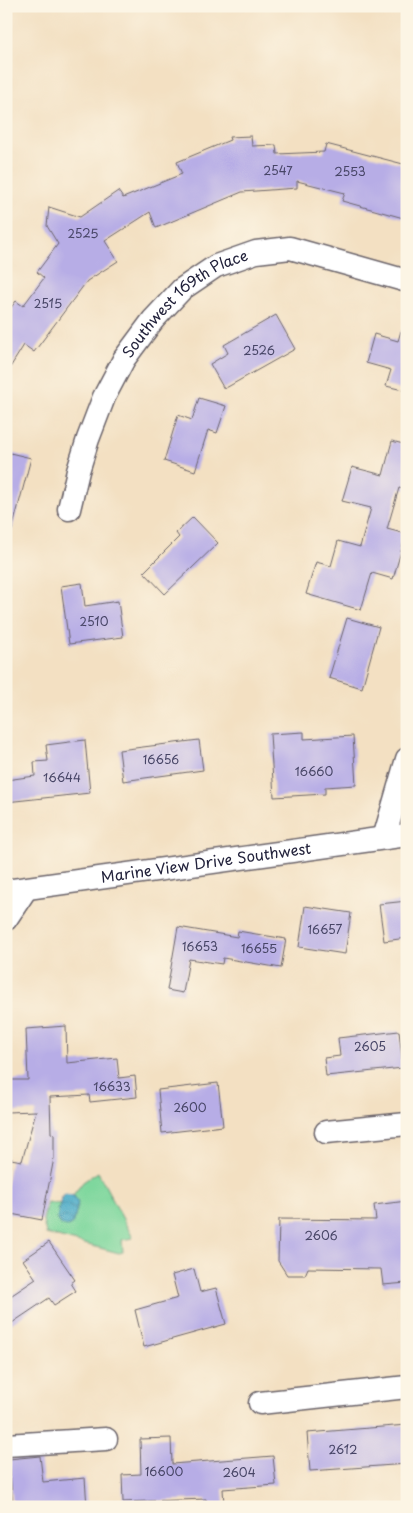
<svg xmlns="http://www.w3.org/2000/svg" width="413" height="1513" viewBox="0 0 413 1513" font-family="'Playpen Sans',sans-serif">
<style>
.grass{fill:#7ed79d;stroke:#507c6c}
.water{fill:url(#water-waves);stroke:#366682}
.building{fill:#b7ade6}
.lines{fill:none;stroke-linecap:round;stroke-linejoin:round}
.minor-casing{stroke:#6b646a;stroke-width:25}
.minor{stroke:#fff;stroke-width:22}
.labels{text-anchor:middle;stroke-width:4;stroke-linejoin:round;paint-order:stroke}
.number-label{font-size:12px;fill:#474566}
.street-label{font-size:15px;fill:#22223b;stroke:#fcf5e5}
</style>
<defs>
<pattern id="water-waves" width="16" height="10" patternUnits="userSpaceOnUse" patternTransform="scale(1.25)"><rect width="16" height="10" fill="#49aac8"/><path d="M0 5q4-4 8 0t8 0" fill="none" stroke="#3c8aa4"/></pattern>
</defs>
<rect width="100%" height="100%" fill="#fcf5e5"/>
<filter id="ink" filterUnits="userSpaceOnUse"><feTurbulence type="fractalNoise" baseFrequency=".02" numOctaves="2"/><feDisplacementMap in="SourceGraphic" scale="10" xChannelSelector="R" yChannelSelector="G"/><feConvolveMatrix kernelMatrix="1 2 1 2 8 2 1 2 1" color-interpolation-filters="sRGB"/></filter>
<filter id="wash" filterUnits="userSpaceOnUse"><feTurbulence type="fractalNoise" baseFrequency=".0096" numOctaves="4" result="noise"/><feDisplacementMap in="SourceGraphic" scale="20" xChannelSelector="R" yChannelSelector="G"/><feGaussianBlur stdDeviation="1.12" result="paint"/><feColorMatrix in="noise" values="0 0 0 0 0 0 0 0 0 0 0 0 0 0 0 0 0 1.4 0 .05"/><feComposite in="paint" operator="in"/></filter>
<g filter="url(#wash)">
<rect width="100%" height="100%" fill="#f3e0c2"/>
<!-- grass -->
<path class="grass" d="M98,1172L133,1238L122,1240L123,1252L119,1253L46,1234L43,1221L47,1202L60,1204L57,1219L76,1198L73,1195L83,1182Z"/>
<!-- water -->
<path class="water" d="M65,1194L73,1195L78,1202L74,1222L67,1227L61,1225L57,1219L61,1198Z"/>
<g id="blocks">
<!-- building -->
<g class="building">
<path d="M251,136L252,146L276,145L277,154L324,152L326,144L407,165V219L342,201L345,193L297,181V188L242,192L156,228L150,212L105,241L118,261L87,281L34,352L24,345L6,374V314L16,301L23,306L44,278L37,272L58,244L47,226L49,207L80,217L118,191L123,198L182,174L177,162L230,140L229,137Z"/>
<path d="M276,315L295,349L224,389L210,364L228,353L224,345Z"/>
<path d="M401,331L407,332V391L386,386L391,370L366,363L374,334L398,341Z"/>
<path d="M199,398L226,406L217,433L208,430L195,471L164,461L178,415L192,420Z"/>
<path d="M392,441L407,445V490L399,488L387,529L406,534L393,579L372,573L361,610L306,594L316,562L331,566L338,541L360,547L371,508L342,501L352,467L383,475Z"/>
<path d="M6,452L31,458L12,530L6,529Z"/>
<path d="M193,517L218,543L165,594L144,572L179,537L176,533Z"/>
<path d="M82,583L85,606L118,601L123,637L69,644L61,586Z"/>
<path d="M347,618L379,627L362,688L329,678Z"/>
<path d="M304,732V739L353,736L356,785L325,787V794L274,797L270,734Z"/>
<path d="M85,740L90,793L6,802V780L35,776L34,762L48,761L46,745Z"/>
<path d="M199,740L203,770L123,781L119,750Z"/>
<path d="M407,901V938L384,941L379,904Z"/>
<path d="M305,906L351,913L345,954L299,947Z"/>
<path d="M178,927L237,937L238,931L286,939L281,968L223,958L222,964L189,959L183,993L167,990Z"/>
<path d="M66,1026L67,1063L117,1058L119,1078L135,1076L137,1097L90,1102L89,1095L50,1097L51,1133L54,1134V1158L42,1220L6,1213V1187L11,1159L22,1161L36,1111L7,1112L6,1080H28L26,1029Z"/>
<path d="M399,1031L403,1068L326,1076L324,1058L340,1056L338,1038Z"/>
<path d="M218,1083L223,1126L162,1133L158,1090Z"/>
<path d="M407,1201V1283L383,1285L381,1269L308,1268L305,1275H287L278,1261L279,1219L376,1220L374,1205Z"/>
<path d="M49,1242L75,1280L71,1283L76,1291L54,1305L49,1298L6,1327V1299L36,1279L23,1260Z"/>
<path d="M194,1269L200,1292L216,1288L226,1324L144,1347L135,1310L178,1298L172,1275Z"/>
<path d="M407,1425V1464L310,1471L307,1433Z"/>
<path d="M171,1438L172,1464L273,1456L276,1485L223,1489L224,1504L207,1505L206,1499L123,1502L122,1475L141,1474L140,1439Z"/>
<path d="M40,1456L43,1482L85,1478L87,1507H13L9,1459Z"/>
</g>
</g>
</g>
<g filter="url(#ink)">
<use href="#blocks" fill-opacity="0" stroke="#6b646a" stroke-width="1"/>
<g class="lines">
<!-- minor casing -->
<g class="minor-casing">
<g id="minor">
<path id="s1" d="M69,509L78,471L88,439L104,397L124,359L153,320L182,289L216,266L256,252L290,248L407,281"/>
<path d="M384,838L407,759"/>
<path id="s2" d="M6,891L407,835"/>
<path d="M6,919L26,889"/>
<path d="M326,1132L407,1124"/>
<path d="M260,1403L407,1387"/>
<path d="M6,1445L106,1439"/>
</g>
</g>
<!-- minor -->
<use href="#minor" class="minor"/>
</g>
</g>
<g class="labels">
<!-- number labels -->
<g class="number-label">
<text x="278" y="175">2547</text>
<text x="350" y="176">2553</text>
<text x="83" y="238">2525</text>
<text x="48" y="308">2515</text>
<text x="259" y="355">2526</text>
<text x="94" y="626">2510</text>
<text x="161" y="764">16656</text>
<text x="314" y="776">16660</text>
<text x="62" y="782">16644</text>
<text x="325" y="934">16657</text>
<text x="200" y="951">16653</text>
<text x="259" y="953">16655</text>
<text x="370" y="1051">2605</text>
<text x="112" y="1091">16633</text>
<text x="190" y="1112">2600</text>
<text x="321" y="1240">2606</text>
<text x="343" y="1454">2612</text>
<text x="164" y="1476">16600</text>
<text x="239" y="1477">2604</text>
</g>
<!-- street labels -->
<g class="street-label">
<text dy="5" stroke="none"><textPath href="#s1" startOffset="245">Southwest 169th Place</textPath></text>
<text dy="5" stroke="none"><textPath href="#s2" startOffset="202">Marine View Drive Southwest</textPath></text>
</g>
</g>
<!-- margin -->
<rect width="413" height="1513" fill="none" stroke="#fcf5e5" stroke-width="25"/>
</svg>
